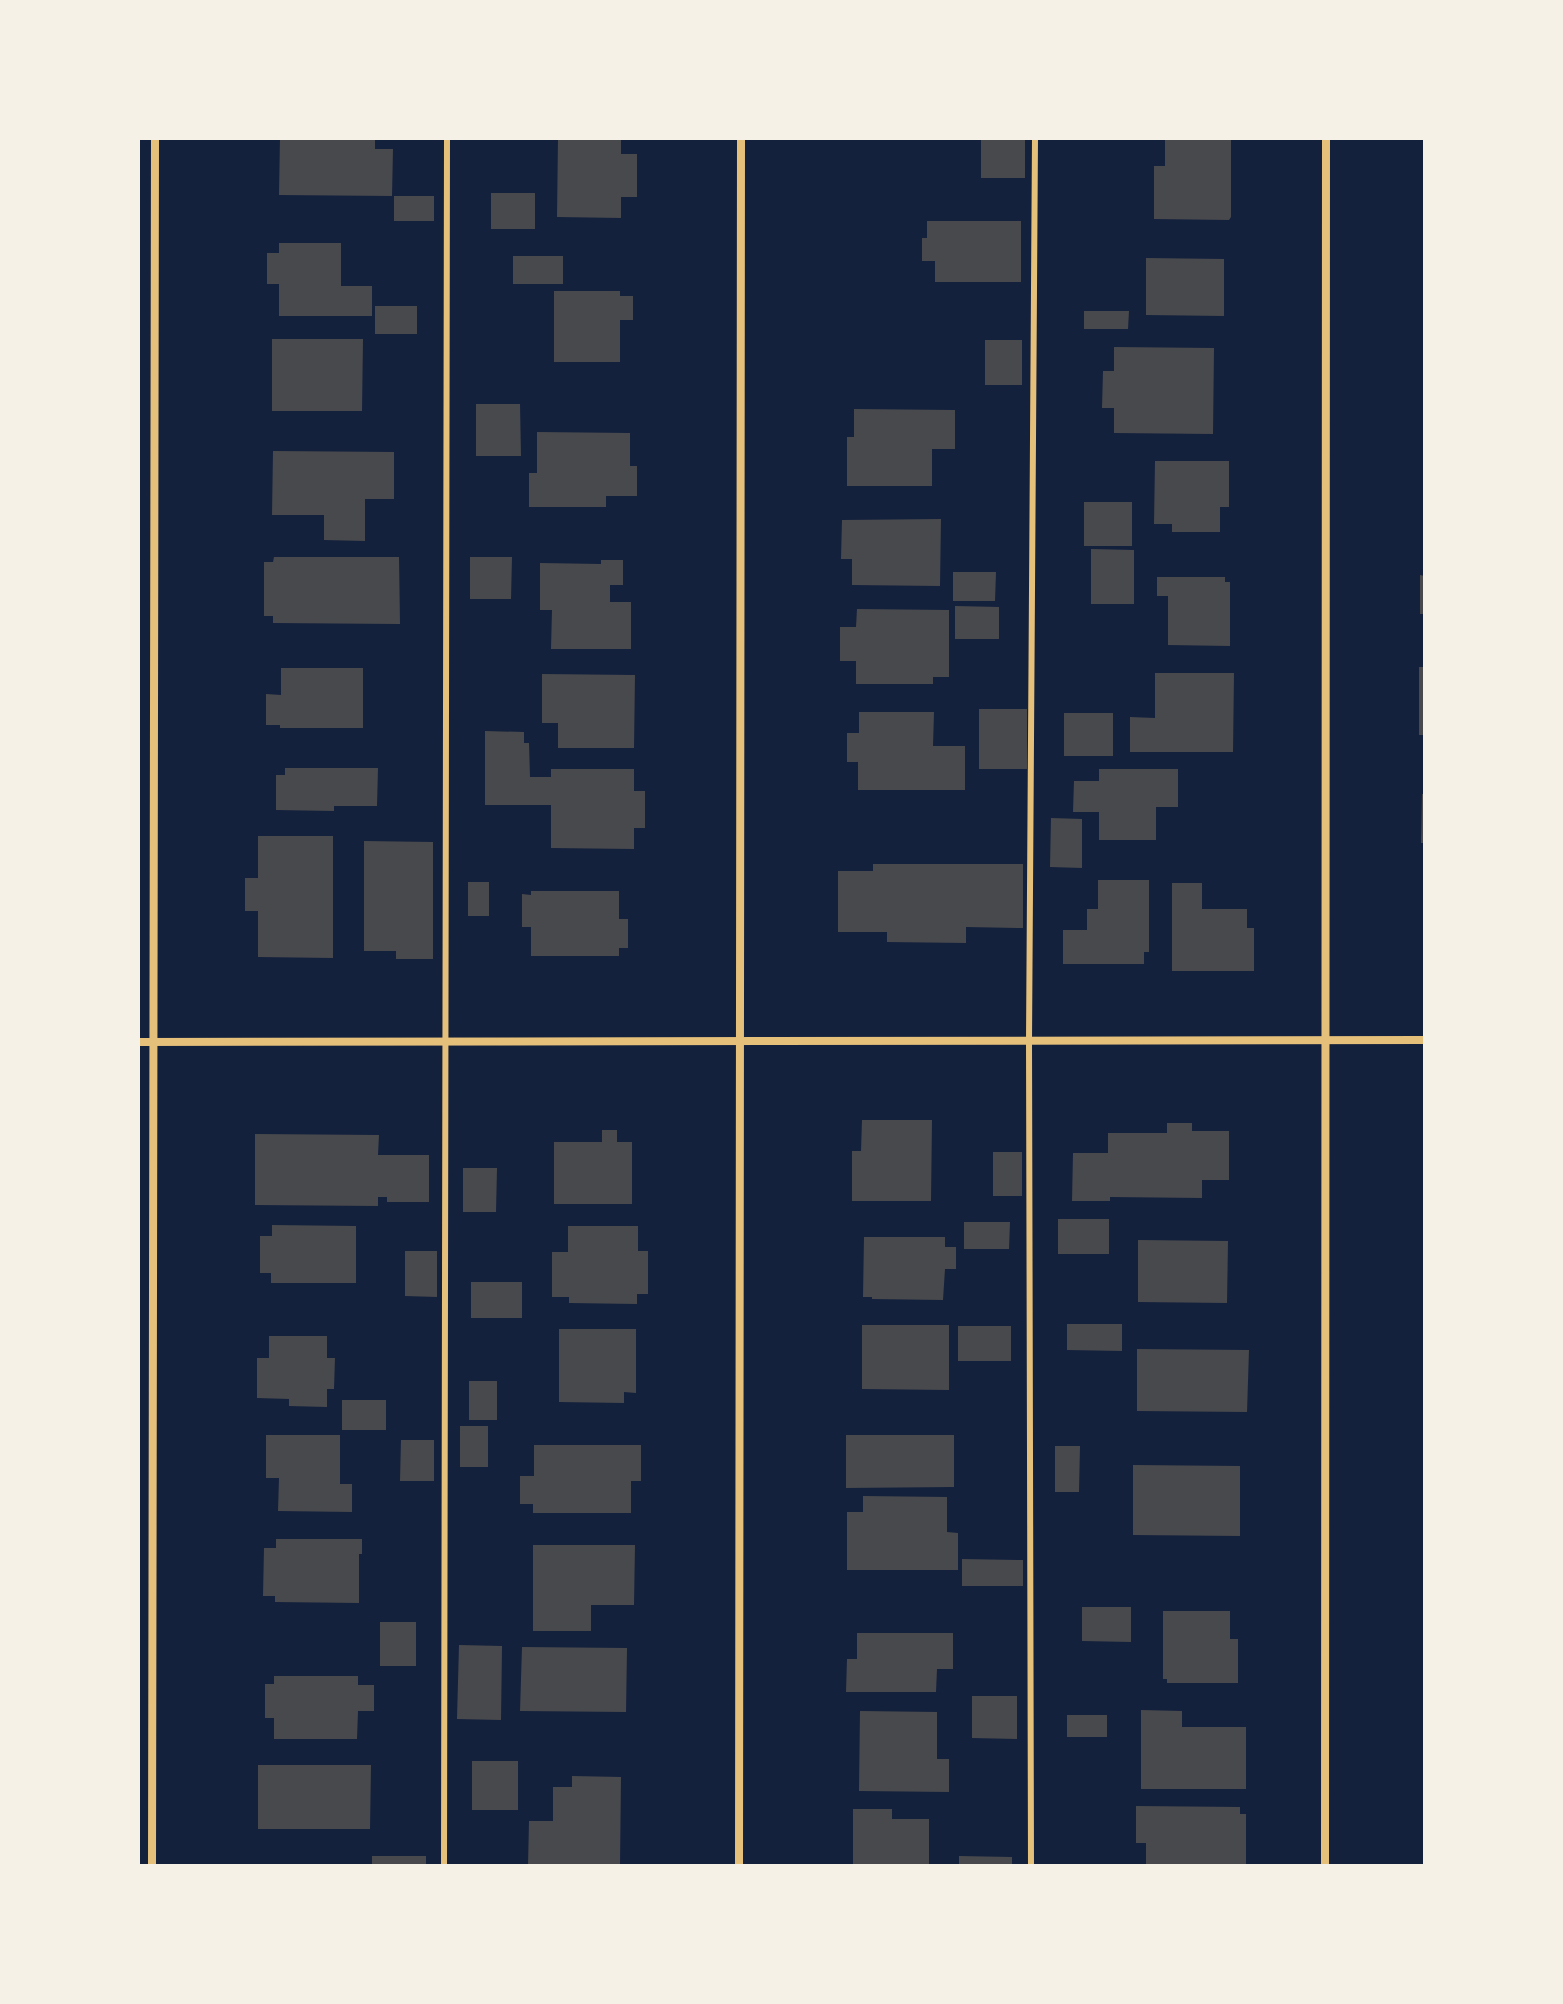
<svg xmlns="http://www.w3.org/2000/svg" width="1563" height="2004" viewBox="0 0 1563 2004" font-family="'IBM Plex Serif',serif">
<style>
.building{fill:#48494c}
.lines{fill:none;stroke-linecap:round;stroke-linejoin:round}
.service{stroke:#e5c07b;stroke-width:6}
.minor{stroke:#e5c07b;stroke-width:8}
</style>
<rect width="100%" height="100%" fill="#14213d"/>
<!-- building -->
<g class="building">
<path d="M280,138H375V149H393L392,196L279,195Z"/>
<path d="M558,138H621V154H637V197H621V218L557,217Z"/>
<rect x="981" y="138" width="44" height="40"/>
<path d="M1165,138L1231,139V217L1229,220L1154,219V166H1165Z"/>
<rect x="491" y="193" width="44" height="36"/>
<rect x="394" y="196" width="40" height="25"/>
<path d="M927,221H1021V282H935V261H922V238H927Z"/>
<path d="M279,243H341V286H372V316H279V284H267V253H279Z"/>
<rect x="513" y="256" width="50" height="28"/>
<path d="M1146,258L1224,259V316L1146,315Z"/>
<path d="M554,291H620V296H633V320H620V362H554Z"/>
<rect x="375" y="306" width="42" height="28"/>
<path d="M1084,311H1129L1128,329H1084Z"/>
<path d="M272,339H363L362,411H272Z"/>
<rect x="985" y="340" width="37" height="45"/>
<path d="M1114,347L1214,348L1213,434L1114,433V408H1102L1103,371H1114Z"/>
<path d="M476,404H520L521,456H476Z"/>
<path d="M854,409L955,410V449H932V486H847V437H854Z"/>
<path d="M537,432L630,433V466H637V496H606V507H529V473H537Z"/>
<path d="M273,451L394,452V499H365V541L324,540V515H272Z"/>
<path d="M1155,461H1229V507H1220V532H1172V524H1154Z"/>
<rect x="1084" y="502" width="48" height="44"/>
<path d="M941,519L940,586L852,585V559H841L842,520Z"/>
<path d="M1091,549L1134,550V604H1091Z"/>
<path d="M274,557H399L400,624L273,623V616H264V562H273Z"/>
<path d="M470,557H512L511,599H470Z"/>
<path d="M601,560H623V585H610V602H631V649H551L552,610H540V563L601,564Z"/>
<path d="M953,572H996L995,601H953Z"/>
<path d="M1420,575L1425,576V614H1420Z"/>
<path d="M1157,577H1225V582H1230V646L1168,645V596H1157Z"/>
<path d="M955,606L999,607V639H955Z"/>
<path d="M857,609L949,610V677H933V684H856V661H840V627H856Z"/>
<rect x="1419" y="667" width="6" height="68"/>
<path d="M281,668H363V728H280V725H266V694L281,695Z"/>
<path d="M1155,673H1234L1233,752H1130V717L1155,718Z"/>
<path d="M542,674L635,675L634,748H558V723H542Z"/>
<rect x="979" y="709" width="48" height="60"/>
<path d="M859,712H934L933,746H965V790H858V762H847V733H859Z"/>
<rect x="1064" y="713" width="49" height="43"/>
<path d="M485,731L524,732V743H529L530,777H551V769H634V791H645V828H634V849L551,848V805H485Z"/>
<path d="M285,768H378L377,806H334V811L276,810V775H285Z"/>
<path d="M1099,769H1178V807H1156V840H1099V812H1073L1074,781H1099Z"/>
<path d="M1422,794H1425V843H1421Z"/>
<path d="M1051,818L1082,819V868L1050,867Z"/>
<path d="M258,836H333V958L258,957V911H245V878H258Z"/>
<path d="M364,841L433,842V959H396V951H364Z"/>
<path d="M873,864H1023V928L966,927V943L887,942V932H838V871H873Z"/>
<path d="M1098,880H1149V952H1144V964H1063V930H1087V909H1098Z"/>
<rect x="468" y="882" width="21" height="34"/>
<path d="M1172,883H1202V909H1247V928H1254V971H1172Z"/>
<path d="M531,891H619V919H628V948H619V956H531V927H522V894L531,895Z"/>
<path d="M862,1120H932L931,1201H852V1151H861Z"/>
<path d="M1167,1123H1192V1131H1229V1180H1202V1198L1110,1197V1201H1072L1073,1153H1108V1133H1167Z"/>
<path d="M602,1130H617V1142H632V1204H554V1142H602Z"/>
<path d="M255,1134L379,1135L378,1155H429V1202H387V1197H378V1206L255,1205Z"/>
<rect x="993" y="1152" width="29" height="44"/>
<path d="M463,1168H497L496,1212H463Z"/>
<rect x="1058" y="1219" width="51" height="35"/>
<path d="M964,1222H1010L1009,1249H964Z"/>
<path d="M272,1225L356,1226V1283H271V1273H260V1236H272Z"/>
<path d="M568,1226H638V1251H648V1294H637V1304L569,1303V1297H552V1252H568Z"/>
<path d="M864,1237H945V1247H956V1269H945L943,1300L872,1299V1297H863Z"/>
<path d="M1138,1240L1228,1241L1227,1303L1138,1302Z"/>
<path d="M405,1251H437V1297L405,1296Z"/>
<rect x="471" y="1282" width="51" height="36"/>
<path d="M1067,1324H1122V1351L1067,1350Z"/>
<path d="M862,1325H949V1390L862,1389Z"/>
<rect x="958" y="1326" width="53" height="35"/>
<path d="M559,1329H636V1393L624,1392V1403L559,1402Z"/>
<path d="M269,1336H327V1358H335L334,1389H327V1407L289,1406V1399L257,1398V1358H269Z"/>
<path d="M1137,1349L1249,1350L1247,1412L1137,1411Z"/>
<rect x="469" y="1381" width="28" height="39"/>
<rect x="342" y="1400" width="44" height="30"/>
<rect x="460" y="1426" width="28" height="41"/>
<path d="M266,1435H340V1484H352V1512L278,1511L279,1478H266Z"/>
<path d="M846,1435H954V1487L846,1488Z"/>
<path d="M401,1440H434V1481H400Z"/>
<path d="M534,1445H641V1481H631V1513H533V1504H520V1476H534Z"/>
<path d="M1055,1446H1080L1079,1492H1055Z"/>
<path d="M1133,1465L1240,1466V1536L1133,1535Z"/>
<path d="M863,1496L947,1497V1532L958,1533V1570H847V1512H863Z"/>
<path d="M276,1539H362V1554H359V1603L275,1602V1596H263L264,1548H276Z"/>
<path d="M533,1545H635L634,1605H591V1631H533Z"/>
<path d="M962,1559L1023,1560V1586H962Z"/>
<path d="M1082,1607H1131V1642L1082,1641Z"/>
<path d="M1163,1611H1230V1639H1238V1683H1167V1679H1163Z"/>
<rect x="380" y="1622" width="36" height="44"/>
<path d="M857,1633H953V1669H937L936,1692H846L847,1659H857Z"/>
<path d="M459,1645L502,1646L501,1720L457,1719Z"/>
<path d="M522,1647L627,1648L626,1712L520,1711Z"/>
<path d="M274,1676H358V1685H374V1711H358L357,1739H274V1718H265V1684H274Z"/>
<path d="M972,1696H1017V1739L972,1738Z"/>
<path d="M1141,1710L1182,1711V1727H1246V1789H1141Z"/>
<path d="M860,1711L937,1712V1759H949V1792L859,1791Z"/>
<rect x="1067" y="1715" width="40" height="22"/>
<rect x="472" y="1761" width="46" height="49"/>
<path d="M258,1765H371L370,1829H258Z"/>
<path d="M572,1776L621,1777L620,1866H528L529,1821H553V1787H572Z"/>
<path d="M1136,1806L1240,1807V1814H1246V1866H1146V1843H1136Z"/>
<path d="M853,1809H892V1819H929V1866H853Z"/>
<rect x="372" y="1856" width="54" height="10"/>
<path d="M959,1856L1012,1857V1866H959Z"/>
</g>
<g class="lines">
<!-- service -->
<g class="service">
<path d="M444,1866L447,138"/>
<path d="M1031,1866L1029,1041L1035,138"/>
</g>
<!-- minor -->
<g class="minor">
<path d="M138,1042L1425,1040"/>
<path d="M152,1866L155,138"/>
<path d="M739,1866L741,138"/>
<path d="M1325,1866L1326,138"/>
</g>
</g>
<!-- border -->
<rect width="1563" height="2004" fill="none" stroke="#f6f1e7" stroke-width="280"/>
</svg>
